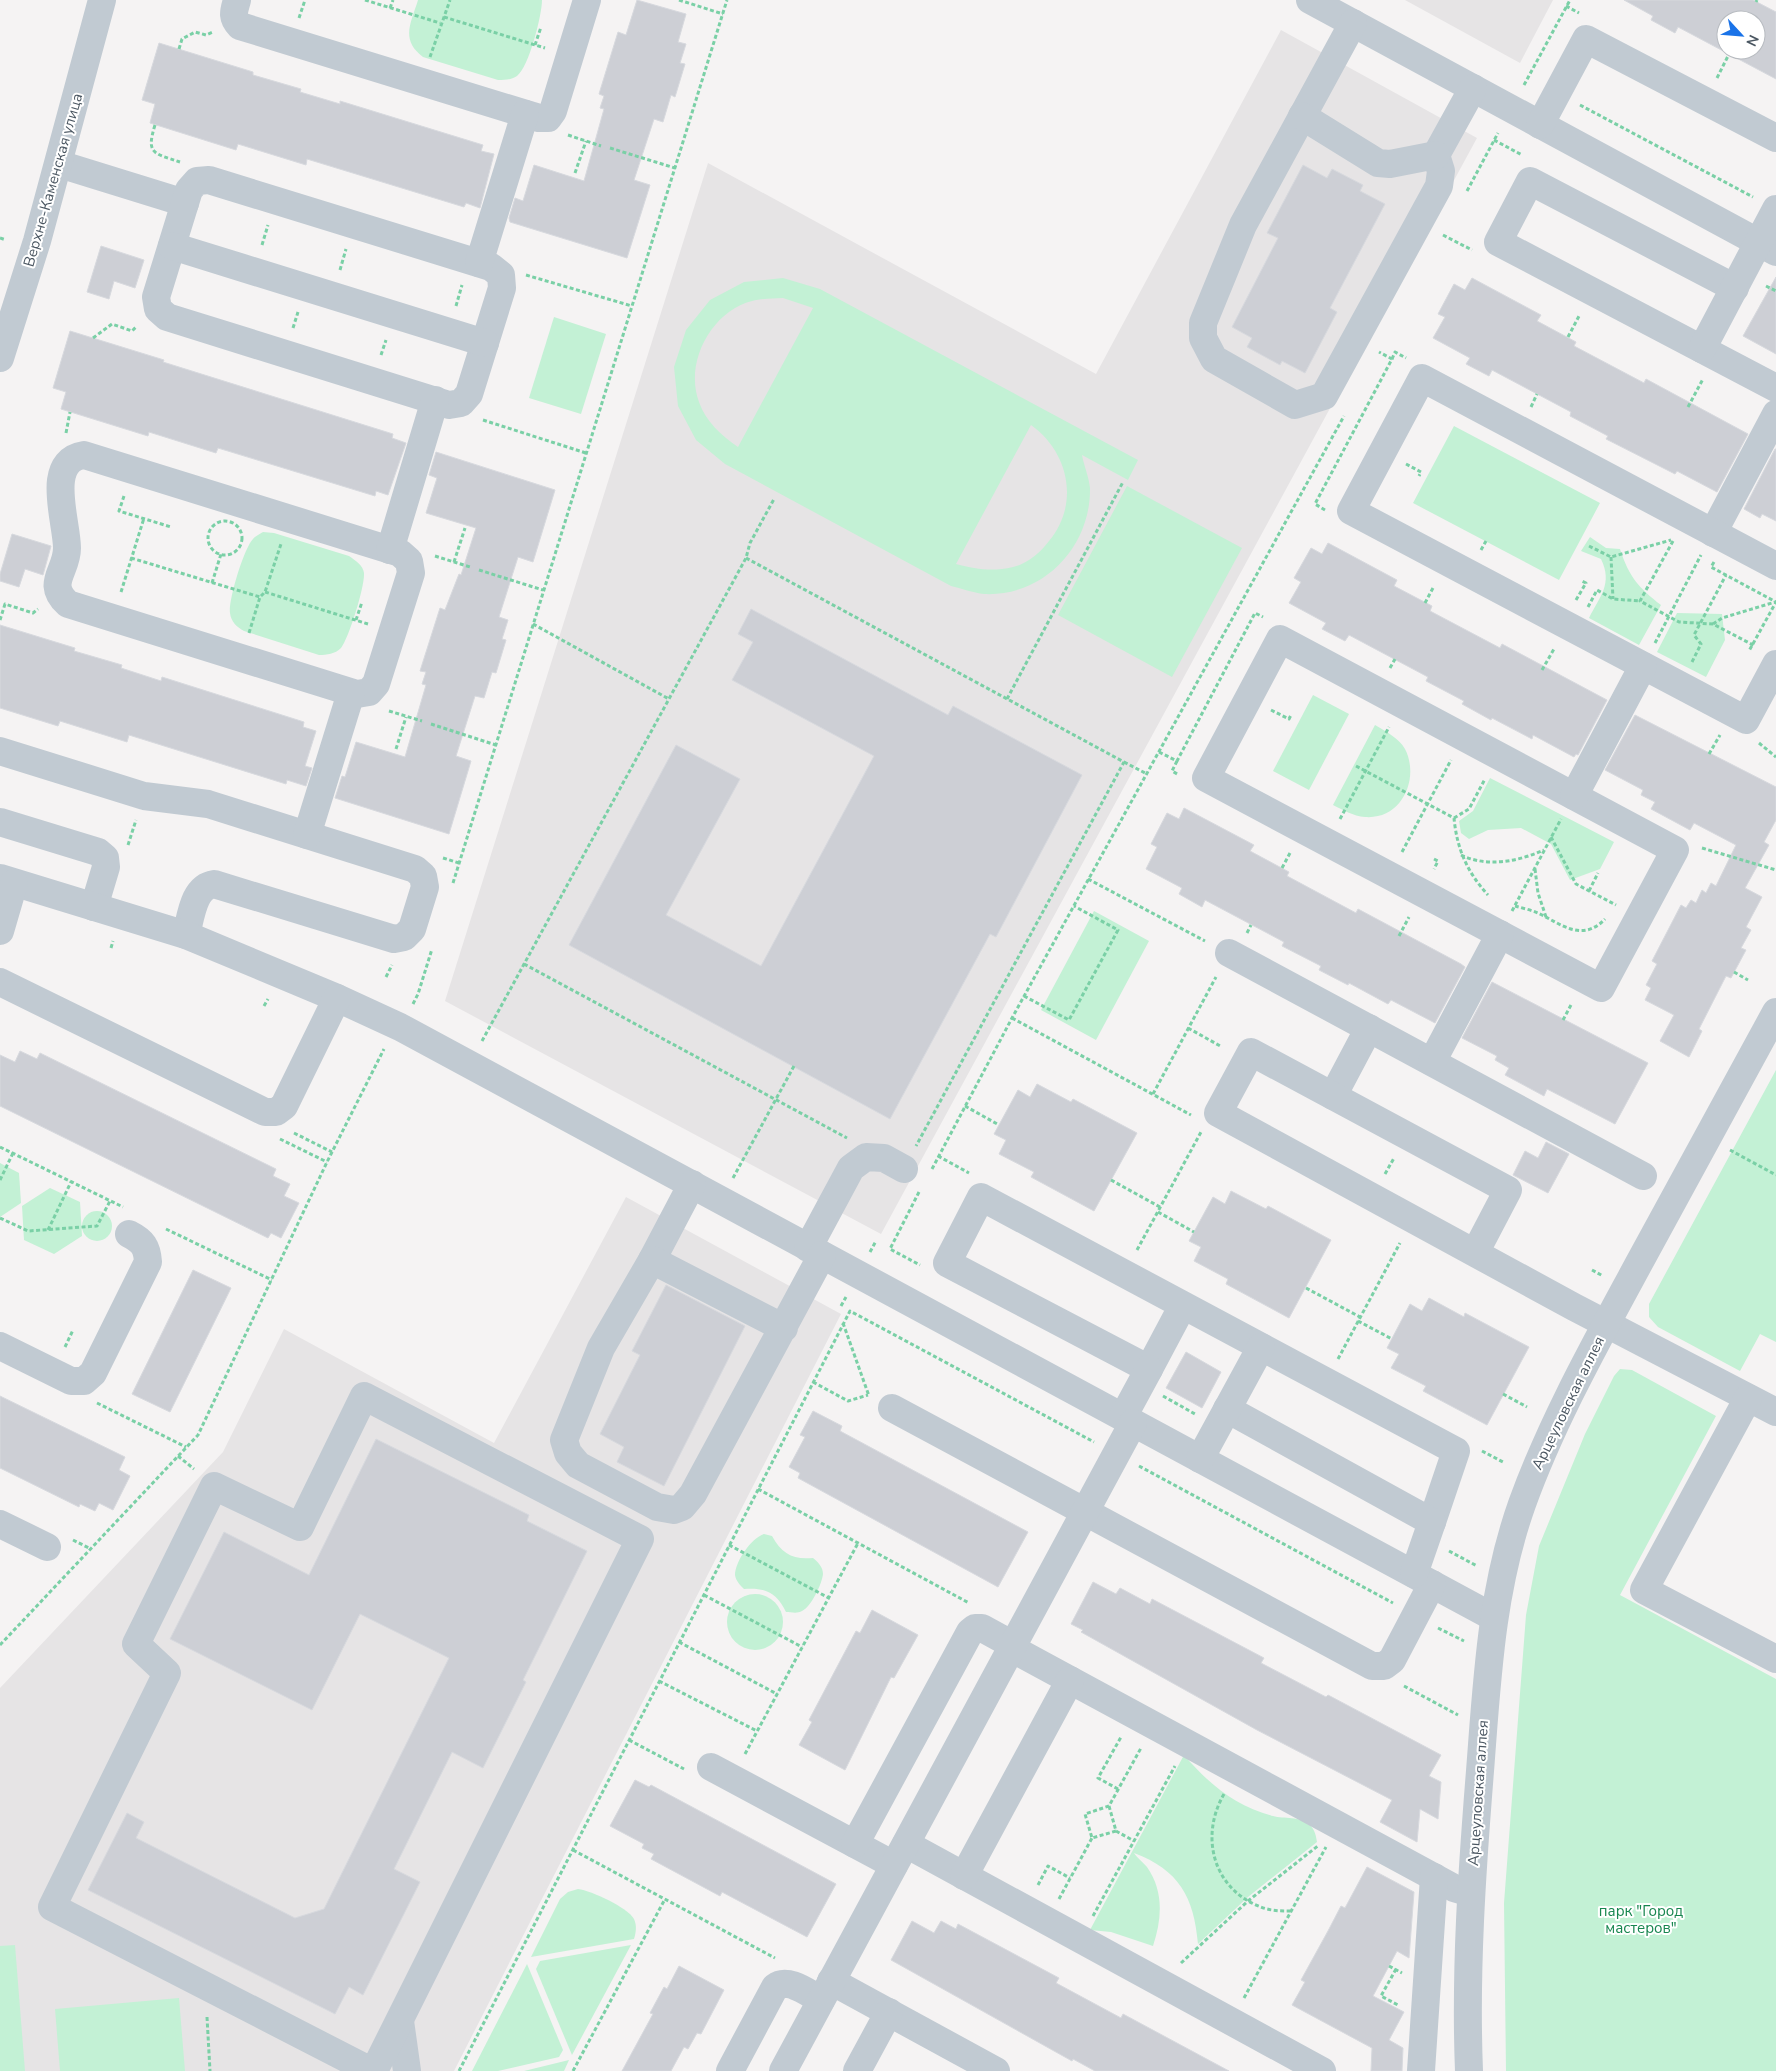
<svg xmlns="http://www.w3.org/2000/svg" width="1776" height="2071" viewBox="0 0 1776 2071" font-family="'Nunito Sans',sans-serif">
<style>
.education{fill:#e6e4e5}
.green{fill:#c3f1d5;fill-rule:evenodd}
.building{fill:#cdcfd5;stroke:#d7d9de;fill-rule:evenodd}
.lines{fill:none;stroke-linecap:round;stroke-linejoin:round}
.path{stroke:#7ad0a6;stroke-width:3;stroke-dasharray:4 2.5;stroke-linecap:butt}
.minor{stroke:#c1cad2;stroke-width:28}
.labels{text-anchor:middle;stroke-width:4;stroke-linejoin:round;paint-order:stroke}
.street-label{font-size:15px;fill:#4a5661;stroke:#fff}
.park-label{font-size:15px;fill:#17864f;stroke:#fff}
</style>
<rect width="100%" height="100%" fill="#f5f3f3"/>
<!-- education -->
<g class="education">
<path d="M1405,0H1553L1520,63Z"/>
<path d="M1281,30L1477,138L881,1234L445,1001L708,163L1096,374Z"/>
<path d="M626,1197L841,1314L454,2071H0V1688L223,1452L284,1329L494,1443Z"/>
</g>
<!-- green -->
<g class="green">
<path d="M418,0H542C542,15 529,67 517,76C511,80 505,80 498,80L423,57C400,40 411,23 418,0Z"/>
<path d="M783,278L820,289L1138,460L1128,480L1082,455C1084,466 1089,477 1090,488C1091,547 1043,597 984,594C973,593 961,588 951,586L725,464L696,440L678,406L674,367L686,330L710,300L744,282ZM783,298L813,308L738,447C721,435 706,422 699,402C684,362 712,311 752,301C762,298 773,299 783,298ZM1031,425C1069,452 1080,504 1049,541C1041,552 1027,564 1013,567C992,572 976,569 956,564Z"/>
<path d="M554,317L606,334L581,414L529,398Z"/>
<path d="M1454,426L1600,503L1559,580L1413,503Z"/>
<path d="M1127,486L1242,548L1172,677L1058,615Z"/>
<path d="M263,532L274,533L349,556C356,561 363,565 364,573C365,586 349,638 341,648C335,654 327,655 319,655L244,631C237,627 231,622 230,613C228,601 244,548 253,539C255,536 260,534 263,532Z"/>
<path d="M1590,537L1606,548L1620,549C1629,577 1639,588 1661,605L1639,645L1589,618C1600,596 1613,584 1601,559L1581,551Z"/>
<path d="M1677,613L1722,614L1725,640L1706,677L1657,652Z"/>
<path d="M1313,695L1349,714L1309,790L1273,771Z"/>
<path d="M1375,725C1385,731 1399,738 1405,749C1420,778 1402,820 1365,817C1353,816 1343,810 1333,805Z"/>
<path d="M1490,778L1614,842L1600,869L1570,880L1551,844L1521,828L1488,830L1469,839L1461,833L1459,821L1473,811Z"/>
<path d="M1094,911L1149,941L1096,1040L1041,1010Z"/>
<path d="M1776,1070V1342L1760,1334L1740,1371L1658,1327L1649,1317V1304Z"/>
<path d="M0,1163L19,1173L21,1203L0,1217Z"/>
<path d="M50,1188L80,1202L82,1236L54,1254L24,1240L22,1206Z"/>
<circle cx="97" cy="1226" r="15"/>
<path d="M1620,1369L1632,1370L1716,1416L1620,1595L1776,1679V2071H1506L1504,1903L1526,1615L1539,1546L1585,1434L1614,1376Z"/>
<path d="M764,1534L772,1536C782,1554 793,1560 813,1558C818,1562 823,1567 823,1574C822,1584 811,1607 802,1611C797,1614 791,1612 786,1612C777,1593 765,1587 744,1589C740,1585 736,1581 735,1575C735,1562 751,1538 764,1534Z"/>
<circle cx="755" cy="1622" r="28"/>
<path d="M1184,1755C1209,1784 1235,1806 1273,1816C1284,1819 1300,1816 1310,1825C1315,1830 1316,1836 1317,1842L1248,1897L1198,1944C1194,1897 1179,1870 1134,1853C1137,1858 1143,1862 1147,1867C1164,1891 1162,1919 1153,1946L1111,1932L1090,1930Z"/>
<path d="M578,1889C592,1891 627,1907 634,1919C637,1926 636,1932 634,1939L531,1957L560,1899L568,1892Z"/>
<path d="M15,1945L25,2071H0V1946Z"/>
<path d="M631,1945L572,2055L536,1969L540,1961Z"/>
<path d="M527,1964L563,2050L559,2057L498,2071H472Z"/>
<path d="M179,1998L185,2071H60L55,2009Z"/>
<path d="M569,2060L564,2071H524Z"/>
</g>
<!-- building -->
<g class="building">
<path d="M637,0L686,14L678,42L686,44L680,63L685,64L675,97L671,95L663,122L654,119L634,180L650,185L627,258L510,222L509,218L515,198L523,201L534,165L584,181L604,109L600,108L604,96L599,94L618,32L626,35Z"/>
<path d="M1624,0H1753L1776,12V79L1678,27L1675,33L1651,20L1653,16ZM1726,20H1756V50H1726Z"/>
<path d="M159,43L253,72V75L301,89L300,92L340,104V101L483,145L481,151L494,154L480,208L466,203L464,207L307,159L306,165L238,144L236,150L150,123L155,104L142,100Z"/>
<path d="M1303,165L1327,178L1332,169L1363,185L1360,191L1385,204L1330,308L1337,312L1305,373L1282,361L1280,365L1247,347L1252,338L1232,327L1278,238L1267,233Z"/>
<path d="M101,246L144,260L135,288L114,281L109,299L87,292Z"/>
<path d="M1776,277V354L1743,336Z"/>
<path d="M1472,278L1541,315L1537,321L1576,342L1574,346L1644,383L1646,379L1748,434L1717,492L1677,471L1675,474L1606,439L1608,436L1570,416L1571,412L1492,370L1489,376L1466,364L1470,358L1433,338L1445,317L1438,314L1454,284L1465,290Z"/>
<path d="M70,331L164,360L163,362L393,434L392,438L406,443L388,495L376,491L375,496L218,448L216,453L149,432L148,436L61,409L66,392L53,388Z"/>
<path d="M1775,449H1776V521L1762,514L1760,518L1744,509Z"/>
<path d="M436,452L555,490L533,562L518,557L499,617L508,620L502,639L506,640L496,673L492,672L484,698L475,696L456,756L471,761L449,834L335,798L342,776L345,777L356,742L405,757L426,685L422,684L426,672L420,671L427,649L440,608L445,610L459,574L461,575L476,528L426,513L437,478L429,475Z"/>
<path d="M12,534L51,546L43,575L25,569L19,587L0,581V574Z"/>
<path d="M1328,543L1397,580L1394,586L1432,606L1430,611L1500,648L1502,644L1607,700L1578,755L1576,754L1574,757L1533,735L1532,739L1492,718L1491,720L1462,704L1464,701L1426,681L1428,677L1349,635L1345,641L1322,629L1326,623L1289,603L1301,582L1294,578L1311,548L1322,554Z"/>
<path d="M751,609L948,715L953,706L1082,775L996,937L990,934L890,1119L569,945L676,745L740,779L666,915L761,966L874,756L732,680L753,642L738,634Z"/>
<path d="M0,625L75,648L74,651L122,665L121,668L161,681L162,677L304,722L303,727L316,731L305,766L312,768L306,786L287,780L286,784L129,735L127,742L60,721L58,726L0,708Z"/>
<path d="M1635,715L1776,787V820L1764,842L1769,845L1745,888L1762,897L1746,927L1751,930L1741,948L1746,950L1731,978L1726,976L1699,1029L1702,1031L1689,1057L1660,1041L1674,1015L1645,1000L1651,988L1646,985L1657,964L1652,961L1681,905L1686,908L1691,900L1696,903L1702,890L1706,893L1711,883L1716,886L1736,845L1694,823L1690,830L1651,809L1655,802L1641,795L1643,790L1605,770Z"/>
<path d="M1184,808L1254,845L1250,851L1289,872L1287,876L1356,913L1358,909L1461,964L1465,967L1435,1023L1391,1000L1388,1004L1349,983L1348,985L1319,970L1321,966L1282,946L1284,942L1205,900L1202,907L1179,894L1182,888L1146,869L1157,847L1151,844L1167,813L1179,819Z"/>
<path d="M1492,982L1648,1063L1615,1124L1547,1089L1544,1096L1505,1075L1509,1068L1495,1060L1497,1056L1462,1038Z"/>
<path d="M20,1051L37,1059L40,1053L276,1169L273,1176L290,1184L284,1196L299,1203L281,1238L271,1233L268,1238L0,1106V1055L15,1062Z"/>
<path d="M1037,1084L1071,1102L1073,1099L1137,1133L1094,1211L1031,1177L1034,1172L999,1154L1006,1140L994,1134L1018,1090L1030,1097Z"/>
<path d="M1546,1142L1569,1154L1548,1193L1513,1175L1525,1151L1538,1158Z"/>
<path d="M1231,1191L1266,1209L1268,1206L1331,1240L1289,1318L1226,1284L1228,1279L1194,1261L1201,1247L1189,1241L1213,1197L1225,1204Z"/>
<path d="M193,1270L231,1288L170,1412L132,1394Z"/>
<path d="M666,1285L745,1326L664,1486L617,1462L624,1447L600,1434L640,1355L632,1351Z"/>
<path d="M1429,1298L1464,1317L1465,1313L1529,1347L1487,1425L1423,1391L1426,1386L1391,1368L1399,1354L1387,1348L1410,1304L1422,1311Z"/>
<path d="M1186,1352L1221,1372L1202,1408L1166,1388Z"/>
<path d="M0,1396L125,1457L119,1470L130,1476L113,1510L99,1503L95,1511L80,1504L79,1507L0,1468Z"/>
<path d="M813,1411L842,1426L840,1431L1028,1532L998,1587L798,1478L800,1473L789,1467L805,1437L800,1435Z"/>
<path d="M376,1439L529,1515L527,1521L587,1551L523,1680L526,1682L483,1768L452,1752L394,1869L420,1882L363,1995L349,1987L335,2014L88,1890L127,1813L144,1822L136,1838L295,1918L324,1909L449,1658L360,1614L312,1710L170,1639L224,1532L309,1575Z"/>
<path d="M1093,1582L1116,1594L1120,1588L1150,1604L1152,1599L1264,1658L1261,1663L1326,1697L1328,1695L1441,1755L1429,1776L1441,1782L1438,1819L1420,1809L1417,1842L1380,1822L1392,1800L1257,1730L1081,1632L1083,1630L1071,1624Z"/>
<path d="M872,1610L918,1635L894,1678L891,1677L845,1770L799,1745L812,1722L809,1720L856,1631L860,1633Z"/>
<path d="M635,1780L649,1787L651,1785L836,1884L807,1937L722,1892L720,1896L651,1859L654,1854L642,1848L644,1844L610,1826Z"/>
<path d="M1367,1867L1414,1892L1409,1958L1397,1951L1373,1996L1404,2012L1389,2040L1403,2048L1402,2071H1371L1372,2048L1292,2005L1305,1982L1301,1980L1328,1931L1341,1906L1345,1908Z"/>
<path d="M912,1921L934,1933L941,1921L956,1929L958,1924L1059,1978L1056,1983L1121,2018L1123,2014L1229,2071H1095L1073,2059L1072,2061L891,1960Z"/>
<path d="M679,1966L724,1990L701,2034L697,2033L688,2049L684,2047L671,2071H622L653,2014L650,2013L664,1987L667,1989Z"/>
</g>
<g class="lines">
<!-- path -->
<g class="path">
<path d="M365,0L440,23"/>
<path d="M679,0L723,14"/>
<path d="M1756,2L1757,0"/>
<path d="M1566,6L1579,13"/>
<path d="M390,8L393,0"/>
<path d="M444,17L545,48"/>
<path d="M299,18L305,0"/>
<path d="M535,45L541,27"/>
<path d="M179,49L182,39L195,32L206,35L213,32"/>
<path d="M430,57L450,0"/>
<path d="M1717,78L1729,54"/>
<path d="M1524,85L1570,0"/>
<path d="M1580,105L1753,197"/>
<path d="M155,125C146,154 153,153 180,162"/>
<path d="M568,135L601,146"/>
<path d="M1494,140L1522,155"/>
<path d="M610,148L675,168"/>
<path d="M575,173L586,141"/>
<path d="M1467,191L1498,133"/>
<path d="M1443,235L1472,250"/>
<path d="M0,238L6,240"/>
<path d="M262,245L268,225"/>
<path d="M340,270L346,249"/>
<path d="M526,275L632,306"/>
<path d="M1766,286L1776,291"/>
<path d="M456,306L462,285"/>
<path d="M293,328L298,312"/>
<path d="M1568,337L1579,316"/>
<path d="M93,338L112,324L132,331L137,326"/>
<path d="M381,355L386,340"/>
<path d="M1392,359L1395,352L1406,358"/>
<path d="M1531,407L1537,394"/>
<path d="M1688,407L1703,379"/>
<path d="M483,420L586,453"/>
<path d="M66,433L70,412"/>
<path d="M1406,464L1421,472L1419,476"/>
<path d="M124,496L119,511L171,527"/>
<path d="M1325,510L1315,504L1392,359L1379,352"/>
<circle cx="225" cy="538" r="17"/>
<path d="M1673,541L1640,601L1679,622L1713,624L1755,646"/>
<path d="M1589,546L1611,557L1671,540"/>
<path d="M1481,550L1486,541"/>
<path d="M435,556L470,567"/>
<path d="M1611,557L1613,599"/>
<path d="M131,558L260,597"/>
<path d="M746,558L1124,762L916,1146"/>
<path d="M454,562L465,528"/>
<path d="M1714,562L1711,567L1776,602L1749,651"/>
<path d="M479,570L543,590"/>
<path d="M212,583L221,554"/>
<path d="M121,592L144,518"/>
<path d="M265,592L368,624"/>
<path d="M1576,600L1586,583L1582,581"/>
<path d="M1425,603L1434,586"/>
<path d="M1588,607L1597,590L1613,599L1640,601"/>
<path d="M0,620L5,604L33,613L38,609"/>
<path d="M356,620L362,602"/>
<path d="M533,624L669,699"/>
<path d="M1713,624L1722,618L1775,602"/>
<path d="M249,633L260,597L265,592L281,544"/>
<path d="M1655,643L1701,555"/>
<path d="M1692,662L1701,644L1694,635L1726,575"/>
<path d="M1390,668L1395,659"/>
<path d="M1542,670L1554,649"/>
<path d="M1007,699L1123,482"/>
<path d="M1271,710L1289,719L1291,715"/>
<path d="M389,711L422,721"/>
<path d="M431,724L496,745"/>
<path d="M1759,743L1776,757"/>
<path d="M396,749L406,717"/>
<path d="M1159,752L1177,761L1255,613L1263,617"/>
<path d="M1709,754L1720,735"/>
<path d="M1177,761L1172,771L1179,775"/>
<path d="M1124,762L1147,774"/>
<path d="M1356,766L1454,818C1457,849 1467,872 1488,895"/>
<path d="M1454,818L1469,809L1485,779"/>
<path d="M1340,819L1389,727"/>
<path d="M1551,837L1576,884L1616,905"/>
<path d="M128,845L136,820"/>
<path d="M1702,848L1776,870"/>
<path d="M1402,852L1451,760"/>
<path d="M1461,855C1488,868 1519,861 1544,850"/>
<path d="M443,858L459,863"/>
<path d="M1434,859L1438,861L1434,869"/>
<path d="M1282,868L1290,853"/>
<path d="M1535,869L1538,893L1546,917"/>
<path d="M1088,879L1205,941"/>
<path d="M453,883L727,0"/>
<path d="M1589,891L1598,873"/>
<path d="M1515,906C1522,908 1531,910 1538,913C1561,924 1582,943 1605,919"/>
<path d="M1512,911L1561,819"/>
<path d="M1247,933L1251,925"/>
<path d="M1399,936L1409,917"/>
<path d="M111,948L113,941"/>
<path d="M524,964L847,1138"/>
<path d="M1734,972L1748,980"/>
<path d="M386,977L392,965"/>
<path d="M1024,996L1069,1020L1118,930L1074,906"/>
<path d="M413,1004L418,994L432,949"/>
<path d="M264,1006L268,999"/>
<path d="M1012,1018L1191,1115"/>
<path d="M1563,1020L1572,1003"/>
<path d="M1188,1028L1222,1047"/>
<path d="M482,1041L746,558L750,543L774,499"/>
<path d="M1153,1094L1216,977"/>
<path d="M965,1106L999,1125"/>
<path d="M294,1133L332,1152"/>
<path d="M280,1139L327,1162"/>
<path d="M0,1147L123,1207"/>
<path d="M1730,1150L1776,1175"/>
<path d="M938,1156L969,1173"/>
<path d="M932,1169L1012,1018L1344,416"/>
<path d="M1385,1174L1394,1158"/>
<path d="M733,1178L794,1066"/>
<path d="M0,1180L13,1153"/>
<path d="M1111,1180L1160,1207"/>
<path d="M919,1192L890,1249L920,1265"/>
<path d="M1158,1212L1194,1232"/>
<path d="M0,1218L28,1231L97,1226L110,1201"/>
<path d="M166,1229L272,1280"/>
<path d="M48,1230L71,1182"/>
<path d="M1137,1250L1201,1132"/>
<path d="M870,1252L876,1241"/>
<path d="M1592,1270L1603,1276"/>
<path d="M1306,1288L1360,1317"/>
<path d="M841,1306L846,1297"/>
<path d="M1358,1321L1392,1339"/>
<path d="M843,1323L869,1396"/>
<path d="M65,1347L73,1330"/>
<path d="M1338,1359L1400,1243"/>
<path d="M813,1382L848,1401L868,1395"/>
<path d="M1503,1394L1527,1407"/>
<path d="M1163,1396L1195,1414"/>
<path d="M97,1403L186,1447"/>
<path d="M1482,1451L1503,1462"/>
<path d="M178,1456L194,1469"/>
<path d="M1139,1466L1393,1603"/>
<path d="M758,1489L969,1603"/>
<path d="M73,1540L91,1549"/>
<path d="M729,1545L829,1598"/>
<path d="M1449,1551L1477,1566"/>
<path d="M704,1595L802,1647"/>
<path d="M1438,1628L1464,1641"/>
<path d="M679,1642L777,1694"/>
<path d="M0,1645L198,1435L327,1162L384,1049"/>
<path d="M659,1681L757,1731"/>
<path d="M1404,1686L1458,1715"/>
<path d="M629,1740L684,1769"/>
<path d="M745,1754L858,1543"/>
<path d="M1118,1789L1098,1778L1121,1737"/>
<path d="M1224,1794C1198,1839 1215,1894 1267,1909C1275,1911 1283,1911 1291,1911"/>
<path d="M1109,1806L1116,1831L1092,1838L1085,1814L1109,1806L1141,1748"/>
<path d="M1116,1831L1134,1841"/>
<path d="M573,1850L775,1958"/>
<path d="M1038,1885L1048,1866L1070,1878"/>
<path d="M1059,1899L1092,1838"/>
<path d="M1093,1916L1175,1766"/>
<path d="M1181,1963L1248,1901L1319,1845"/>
<path d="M1389,1966L1402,1973"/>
<path d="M1396,1969L1381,1996L1398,2005"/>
<path d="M1244,1998L1326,1847"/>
<path d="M207,2017L210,2071"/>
<path d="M459,2071L850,1311L1094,1442"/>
<path d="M573,2071L665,1899"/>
</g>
<!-- minor -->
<g class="minor">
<path d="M237,0C234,11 231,17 240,26L539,118H548L553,111L587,0"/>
<path d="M1310,0L1776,252"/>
<path d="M1353,23L1243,225L1203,323V338L1214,359L1295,405L1324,396L1439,186L1441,171L1436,155L1473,88"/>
<path d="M1302,116L1378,163L1390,164L1436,155"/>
<path d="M1540,125L1586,39L1776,138"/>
<path d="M59,164L185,203"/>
<path d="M209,180L491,267L501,275L502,288L469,394L461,403L449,405L167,317L158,309L156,297L189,190L197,181Z"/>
<path d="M172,246L485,343"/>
<path d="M479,263L525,114"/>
<path d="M1735,288L1530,181L1498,242L1776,388"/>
<path d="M1702,349L1776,209"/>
<path d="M0,358L37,241L102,0"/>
<path d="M84,455L400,553L409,561L411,573L376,684L369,692L357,694L68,604C45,583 67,572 67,548C67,521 44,461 84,455Z"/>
<path d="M1713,533L1776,414"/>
<path d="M390,550L435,400"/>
<path d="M1776,566L1422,378L1351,511L1746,720L1776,664"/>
<path d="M1280,639L1675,850L1601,988L1206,778Z"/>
<path d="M0,751L144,796L208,804L415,869L423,876L425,887L412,929L404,937L394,939L214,884C193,887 191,917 186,935"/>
<path d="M1574,796L1643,666"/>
<path d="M0,822L98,852L105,858L106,867L94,907"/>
<path d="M307,835L351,693"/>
<path d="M0,878L186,935L337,998L400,1027L1493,1617"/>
<path d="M0,931L14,883"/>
<path d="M1229,953L1643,1176"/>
<path d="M0,982L265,1112H276L284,1106L337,998"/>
<path d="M1432,1062L1500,934"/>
<path d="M1333,1096L1369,1028"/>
<path d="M808,1248L851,1168L866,1157L884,1158L904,1169"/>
<path d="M1475,1253L1508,1190L1251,1052L1218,1113L1574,1307L1776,1412"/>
<path d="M652,1260L692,1184"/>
<path d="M1183,1305L1149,1369L947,1263L981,1197L1456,1451L1432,1522"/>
<path d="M784,1328L652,1260L601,1348L564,1440L568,1453L578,1465L657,1507L674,1510L682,1507L693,1494L822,1255"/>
<path d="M0,1346L71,1381H84L93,1373L148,1262C147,1247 143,1241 129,1234"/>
<path d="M1748,1398L1644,1590L1776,1659"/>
<path d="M892,1408L1372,1666H1384L1392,1660L1432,1584"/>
<path d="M1227,1409L1432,1522L1414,1574"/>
<path d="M1123,1417L1149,1369"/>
<path d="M1200,1459L1261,1347"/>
<path d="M0,1524L47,1547"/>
<path d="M1011,1648L1454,1888L1471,1893"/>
<path d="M711,1767L894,1865"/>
<path d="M855,1844L970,1632L975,1628H982L1013,1645"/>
<path d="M906,1844L1322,2071"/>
<path d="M964,1876L1070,1680"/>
<path d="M831,1981L996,2071"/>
<path d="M400,2021L407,2071"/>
<path d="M371,2071L52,1907L167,1673L136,1644L214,1486L300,1527L364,1396L640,1539L374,2071"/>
<path d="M730,2071L775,1987C788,1977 808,1993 821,2000"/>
<path d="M783,2071L1133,1423"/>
<path d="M857,2071L889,2012"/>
<path d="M1421,2071L1434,1877"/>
<path d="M1469,2071C1465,1971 1472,1871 1480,1771C1487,1681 1491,1591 1522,1504C1552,1421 1596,1343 1638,1265C1684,1181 1730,1096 1776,1012"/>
</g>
</g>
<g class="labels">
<!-- street labels -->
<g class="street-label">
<text transform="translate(53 180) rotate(-74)" y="5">Верхне-Каменская улица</text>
<text transform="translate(1568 1403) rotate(-64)" y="5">Арцеуловская аллея</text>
<text transform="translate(1478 1793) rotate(-86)" y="5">Арцеуловская аллея</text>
</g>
<!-- park labels -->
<g class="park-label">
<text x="1641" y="1916">парк "Город<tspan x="1641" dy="17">мастеров"</tspan></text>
</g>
</g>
<!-- north arrow -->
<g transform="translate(1741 35) rotate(116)"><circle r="24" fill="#ffffff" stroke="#b7bbc0"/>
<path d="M0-4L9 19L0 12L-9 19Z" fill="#1a73e8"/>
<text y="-8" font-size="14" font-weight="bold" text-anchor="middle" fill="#4a5661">N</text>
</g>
</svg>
